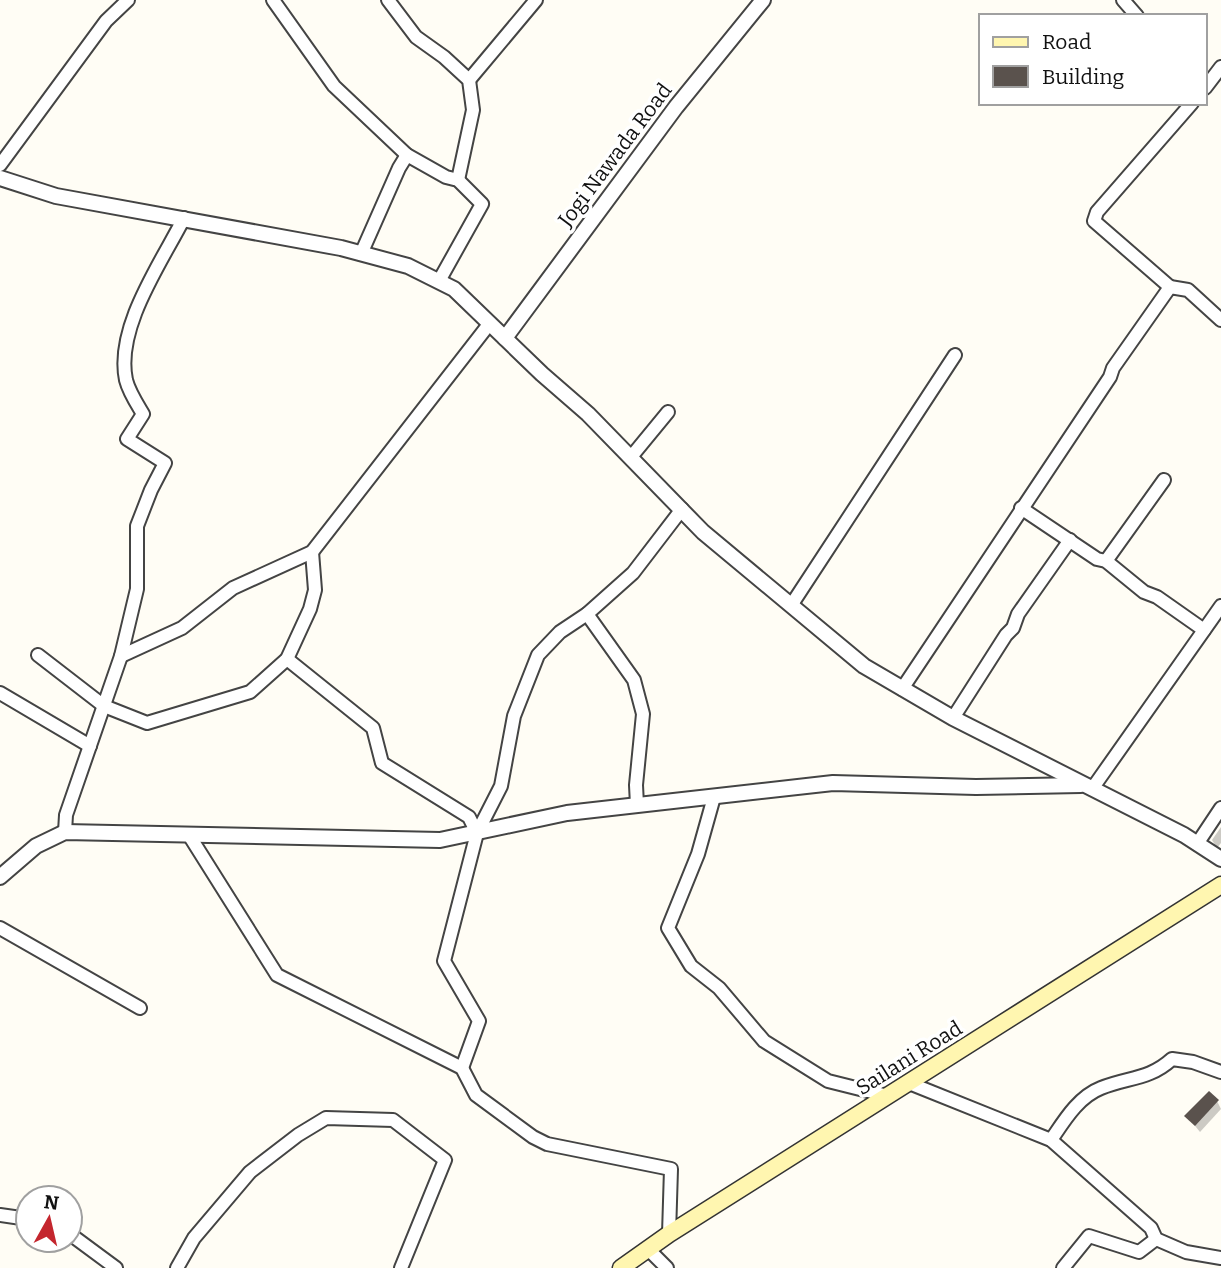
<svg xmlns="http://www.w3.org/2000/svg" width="1221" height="1268" viewBox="0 0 1221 1268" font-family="Bitter,serif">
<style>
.shadow{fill:#0003}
.building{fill:#5a524d}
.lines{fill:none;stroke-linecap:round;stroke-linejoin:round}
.minor-casing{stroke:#444;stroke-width:16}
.tertiary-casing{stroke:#444;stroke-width:18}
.secondary-casing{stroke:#333;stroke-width:19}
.minor{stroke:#fff;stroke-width:12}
.tertiary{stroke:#fff;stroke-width:14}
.secondary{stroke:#fff6b0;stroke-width:16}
.labels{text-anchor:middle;stroke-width:7;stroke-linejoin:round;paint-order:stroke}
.street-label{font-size:21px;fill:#111;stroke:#fff}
</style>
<rect width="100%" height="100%" fill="#fffdf5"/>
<!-- shadow -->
<g class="shadow">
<path d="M1221,827V843L1217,848L1212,840Z"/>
<path d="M1217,1101L1221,1109L1200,1132L1187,1116Z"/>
</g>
<!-- building -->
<path class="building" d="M1209,1091L1219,1100L1195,1126L1184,1116Z"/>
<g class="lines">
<!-- minor casing -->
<g class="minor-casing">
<g id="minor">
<path d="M273,0L334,86L407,155L446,177L458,180L482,204L439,281"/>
<path d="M388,0L416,37L444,57L469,80L473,110L458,180"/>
<path d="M1123,0L1137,16"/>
<path d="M469,80L536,0"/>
<path d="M1205,88L1221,67"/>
<path d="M0,165L106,21L128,0"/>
<path d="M361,254L399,168L407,155"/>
<path d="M1170,287L1094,221L1097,212L1192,103"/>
<path d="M631,457L668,412"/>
<path d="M1021,508L1097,559L1106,561L1144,592L1157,597L1204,630"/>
<path d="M1106,561L1164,480"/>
<path d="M792,604L955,355"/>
<path d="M587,614L634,680L643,714L636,785L637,805"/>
<path d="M38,655L104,706L147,723L250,692L287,659L310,609L315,590L312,552"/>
<path d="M121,656L182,628L233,588L312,552L490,323"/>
<path d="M287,659L373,728L382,763L469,817L477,833"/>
<path d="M902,689L1110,377L1113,368L1170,287L1188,290L1221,320"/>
<path d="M0,693L90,746"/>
<path d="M953,718L1006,635L1013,628L1018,614L1070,540"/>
<path d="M1092,789L1221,606"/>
<path d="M714,797L698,854L668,928L691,966L719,988L764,1041L828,1081L888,1096"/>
<path d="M65,832L66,815L121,656L137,589V526L151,490L165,463L127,439L143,414C137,404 129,392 126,380C115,328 161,263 184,218"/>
<path d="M189,835L277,975L462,1068L476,1095L533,1137L547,1144L671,1169L669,1234"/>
<path d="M1197,844L1221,808"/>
<path d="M0,928L140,1008"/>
<path d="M462,1068L479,1021L444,961L477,833L501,786L514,716L538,655L560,632L587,614L633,573L682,509"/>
<path d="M909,1083L1051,1140L1151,1228L1156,1239L1186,1252L1221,1258"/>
<path d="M1051,1140C1064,1121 1078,1097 1101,1088C1128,1077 1149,1080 1172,1059L1193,1062L1221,1072"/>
<path d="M0,1215L28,1219"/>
<path d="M70,1234L116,1268"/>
<path d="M648,1249L667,1268"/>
<path d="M177,1268L194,1238L250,1172L298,1135L326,1118L393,1120L445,1160L401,1268"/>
<path d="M1063,1268L1089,1236L1139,1252L1156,1239"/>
</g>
</g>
<!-- tertiary casing -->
<g class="tertiary-casing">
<g id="tertiary">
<path d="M0,178L56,196L341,248L408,266L454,289L542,374L588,414L703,532L864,666L953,718L1184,835L1221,859"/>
<path d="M505,338L676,107L763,0"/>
<path d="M0,877L36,846L65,832L440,840L567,813L833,783L976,787L1081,785"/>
</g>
</g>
<!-- secondary casing -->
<g class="secondary-casing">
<path id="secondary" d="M621,1268L669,1234L1221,885"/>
</g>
<!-- minor -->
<use href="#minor" class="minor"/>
<!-- tertiary -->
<use href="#tertiary" class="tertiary"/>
<!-- secondary -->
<use href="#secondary" class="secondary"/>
</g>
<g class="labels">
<!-- street labels -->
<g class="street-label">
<text transform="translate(615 155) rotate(-53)" y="7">Jogi Nawada Road</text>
<text transform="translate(909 1058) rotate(-32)" y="7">Sailani Road</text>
</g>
</g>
<!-- legend -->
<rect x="979" y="14" width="228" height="91" fill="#ffffff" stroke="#a0a0a0" stroke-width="2"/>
<rect x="993" y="37" width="35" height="10" fill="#fff6b0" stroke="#a0a0a0" stroke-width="2"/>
<text x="1042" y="49" font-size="21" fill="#111111">Road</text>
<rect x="993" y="66" width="35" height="21" fill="#5a524d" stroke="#a0a0a0" stroke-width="2"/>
<text x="1042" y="84" font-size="21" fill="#111111">Building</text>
<!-- north arrow -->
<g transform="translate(49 1219) rotate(8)"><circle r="33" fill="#ffffff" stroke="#a0a0a0" stroke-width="2"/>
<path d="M0-5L12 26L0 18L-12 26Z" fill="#c4262e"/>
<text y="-10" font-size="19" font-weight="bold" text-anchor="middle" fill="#111111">N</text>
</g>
</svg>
